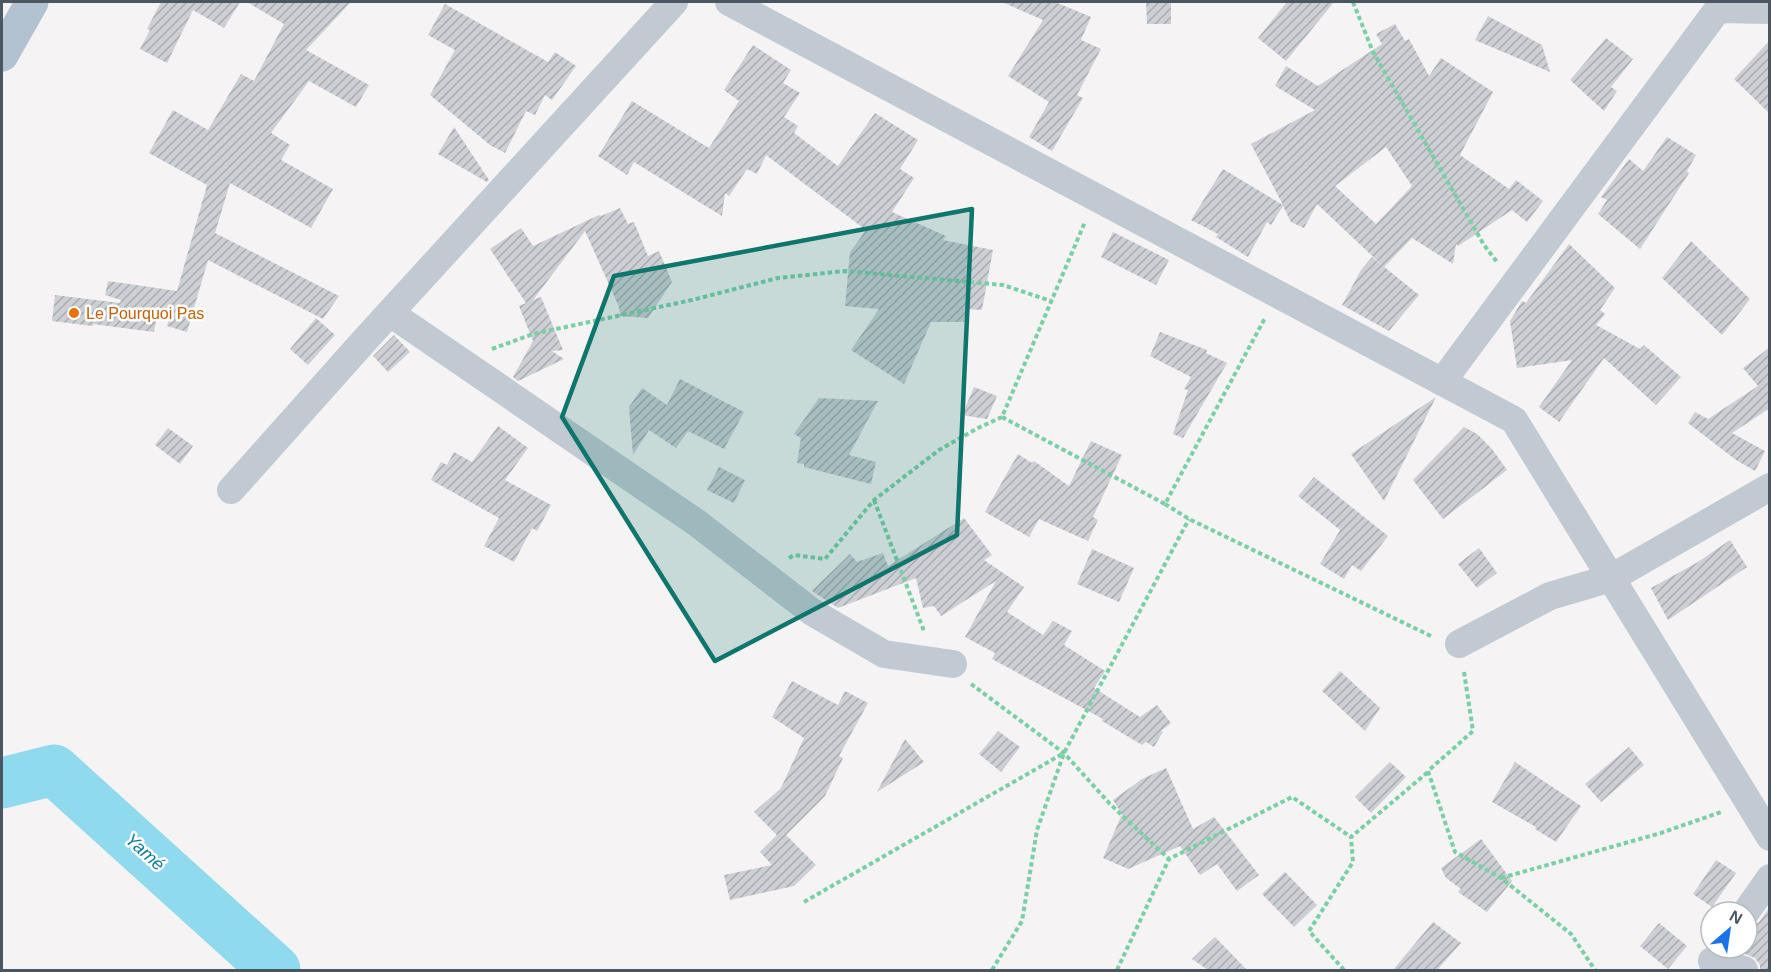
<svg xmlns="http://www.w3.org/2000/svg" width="1771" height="972" viewBox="0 0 1771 972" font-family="Arial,sans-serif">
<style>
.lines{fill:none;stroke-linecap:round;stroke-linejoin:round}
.river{stroke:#90daee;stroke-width:51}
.building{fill:url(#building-hatch);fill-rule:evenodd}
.path{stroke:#7ad0a6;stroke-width:4;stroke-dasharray:4.5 3;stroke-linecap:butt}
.minor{stroke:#c1cad2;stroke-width:28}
.primary{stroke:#b3c2d1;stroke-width:33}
.marked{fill:#0f766e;fill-opacity:0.2;stroke:#0f766e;stroke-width:4.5;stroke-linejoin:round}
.food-dot{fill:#e8710a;stroke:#fff;stroke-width:2}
.labels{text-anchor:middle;stroke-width:5;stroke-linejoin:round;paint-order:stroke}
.food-label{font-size:16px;fill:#c56008;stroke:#fff;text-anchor:start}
.water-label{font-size:18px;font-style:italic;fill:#0c7c9b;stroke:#fff}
</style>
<defs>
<pattern id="building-hatch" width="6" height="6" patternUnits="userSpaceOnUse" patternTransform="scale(1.5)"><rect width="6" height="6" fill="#cdcfd5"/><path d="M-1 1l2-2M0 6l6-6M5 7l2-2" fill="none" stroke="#a8abb0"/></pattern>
</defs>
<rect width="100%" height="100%" fill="#f5f3f3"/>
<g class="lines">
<!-- river -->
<path class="river" d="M2,783L54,770L275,970"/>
</g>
<!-- building -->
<g class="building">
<path d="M161,2H240L224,28L193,10L167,63L140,49L150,30L147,29Z"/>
<path d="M247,2H351L306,50L369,85L356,107L309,81L271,133L290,145L281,160L333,189L311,228L230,183L215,233L339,296L323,319L208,260L187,332L167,326L171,313L158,310L154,332L93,324V326L52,321L55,295L120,303L121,300L105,295L108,281L177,291L207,185L149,153L173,110L208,130L241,74L254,81L284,24Z"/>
<path d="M1002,2H1055L1091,17L1081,40L1101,49L1077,95L1083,98L1052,151L1029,137L1049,102L1008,76L1043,20Z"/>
<path d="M1146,2H1171V24H1147Z"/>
<path d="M1287,2H1334L1286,61L1258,38Z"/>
<path d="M445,4L548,62L555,52L576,66L552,100L545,95L535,115L526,111L505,153L490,145L430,95L455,50L428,35Z"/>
<path d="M1488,16L1542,45L1550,72L1475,40Z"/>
<path d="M1395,24L1405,41L1409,39L1429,76L1441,58L1493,92L1460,155L1509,189L1516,180L1543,201L1527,222L1512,210L1458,246L1456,244L1453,264L1412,238L1384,267L1317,204L1304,228L1291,222L1283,206L1271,225L1267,222L1248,257L1216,237L1218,234L1191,220L1223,169L1283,205L1251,144L1315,110L1275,86L1286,66L1318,86L1382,44L1376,34ZM1386,147L1412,186L1376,224L1335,186Z"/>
<path d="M1606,38L1633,59L1611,87L1617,91L1604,111L1570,80Z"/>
<path d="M1770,40V114L1734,79Z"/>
<path d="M753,45L791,70L783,83L800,93L784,117L798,126L794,133L838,166L875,113L918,140L900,169L914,178L892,212L946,236L943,240L993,250L982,310L967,309V322H931L904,384L851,350L879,309L845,306L850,252L866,230L766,155L757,174L747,169L729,196L725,193L722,216L634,162L627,175L598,156L632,101L709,148L739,101L724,90Z"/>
<path d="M454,127L489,180L487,182L438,154Z"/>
<path d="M1667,137L1696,155L1687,171L1689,173L1640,249L1598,214L1607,200L1601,197L1629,159L1643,171Z"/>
<path d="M620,208L628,224L634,222L648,256L659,251L672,282L648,318L620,316L619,307L585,231L533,300L541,297L563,350L552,351L564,359L518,381L513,377L533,341L519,306L526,303L490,249L521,228L533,246L599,215L601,216Z"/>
<path d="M1113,232L1169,260L1156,285L1101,257Z"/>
<path d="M1691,241L1750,299L1722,335L1662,278Z"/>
<path d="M1569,244L1615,288L1600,310L1605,314L1596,325L1640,349L1644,345L1681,377L1656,405L1604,358L1559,422L1539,407L1572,360L1517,368L1510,321L1522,301L1526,303Z"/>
<path d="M1372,257L1419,295L1389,331L1342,305L1361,270Z"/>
<path d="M316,318L335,335L308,365L290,349Z"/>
<path d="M1160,332L1207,350L1206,353L1227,363L1183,438L1173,434L1188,390L1184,389L1191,377L1150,356Z"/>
<path d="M394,335L410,352L388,372L373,356Z"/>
<path d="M1770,347V408L1732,433L1765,451L1755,471L1736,460L1688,423L1695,412L1708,419L1758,386L1743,368Z"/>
<path d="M680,379L744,412L724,449L688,431L676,448L649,430L633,455L629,407L642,388L667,405Z"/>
<path d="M974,387L997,396L987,419L962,415Z"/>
<path d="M1436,397L1384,501L1351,454Z"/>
<path d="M819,398L878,401L849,455L876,462L871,484L804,467V464L797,463L801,438L794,434Z"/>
<path d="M498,426L528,448L505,480L551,505L537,531L532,528L514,562L484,546L499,518L431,480L441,462L447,465L454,452L472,462Z"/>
<path d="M1464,427L1477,434L1492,449L1507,470L1443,519L1413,480Z"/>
<path d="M168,428L193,446L180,464L155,445Z"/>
<path d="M1091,441L1122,455L1093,517L1098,520L1088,541L1039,519L1029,537L985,512L1018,454L1032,463L1034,461L1069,486Z"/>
<path d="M719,467L745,480L734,503L707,490Z"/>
<path d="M1314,477L1388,536L1361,571L1352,565L1344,579L1320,564L1340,530L1298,496Z"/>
<path d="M964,518L992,555L984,560L1024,587L1007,612L1043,635L1053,621L1072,631L1064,645L1105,671L1094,688L1140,717L1157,705L1171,723L1161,731L1163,732L1154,747L1146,742L1142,745L1102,721L1103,719L992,659L995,653L965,637L996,581L941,616L934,606L923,608L916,578L838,608L812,591L850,554L857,562L883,553L888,566Z"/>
<path d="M1730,540L1747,567L1668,620L1651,588L1698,562Z"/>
<path d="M1479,548L1497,573L1477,588L1458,564Z"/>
<path d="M1092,549L1134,568L1119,602L1077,584Z"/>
<path d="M1340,671L1380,708L1365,731L1322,691Z"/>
<path d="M792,681L838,705L845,691L868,703L839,756L843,758L825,796L786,835L816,865L794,886L730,900L724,875L772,865L760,852L777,835L754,812L781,788L804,738L772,717Z"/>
<path d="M998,731L1020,747L1001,772L979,754Z"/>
<path d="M905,739L924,762L877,792Z"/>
<path d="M1629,747L1644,765L1601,802L1585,784Z"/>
<path d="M1390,762L1406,777L1371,813L1355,797Z"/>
<path d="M1515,762L1581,806L1556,842L1535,829L1536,827L1492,802Z"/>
<path d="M1166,768L1193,829L1214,817L1259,875L1237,891L1217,864L1200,875L1180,846L1128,869L1103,858L1122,814L1113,800L1142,779Z"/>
<path d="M1481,839L1512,881L1487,912L1458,892L1461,889L1446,878L1441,868Z"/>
<path d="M1716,860L1736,873L1712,907L1693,894Z"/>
<path d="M1285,872L1317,905L1294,927L1262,894Z"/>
<path d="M1770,907V970H1760V965L1755,958L1738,951L1740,948H1747V936L1752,927L1759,922Z"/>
<path d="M1433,922L1461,943L1437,970H1393Z"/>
<path d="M1659,923L1687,946L1668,969L1640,946Z"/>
<path d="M1215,937L1247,970H1208L1192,959Z"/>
</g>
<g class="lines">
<!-- path -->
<g class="path">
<path d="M1353,2L1373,52L1484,245L1497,262"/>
<path d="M492,349L533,334L692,300L778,278L845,271L1003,285L1051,301"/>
<path d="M1002,417L1165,504L1265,318"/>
<path d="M874,500L924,631"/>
<path d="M1165,504L1189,519L1433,637"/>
<path d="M789,558L794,555L825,559L874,500L939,450L978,428L1002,417L1085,222"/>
<path d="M1464,672L1473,731L1428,771L1455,852L1501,878L1571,934L1595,970"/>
<path d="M971,684L1064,753L1110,804L1169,859L1292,797L1351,837"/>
<path d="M1501,878L1661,833L1721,812"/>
<path d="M804,902L1064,753"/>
<path d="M992,970L1022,921L1037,830L1064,753L1189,519"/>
<path d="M1117,970L1169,859"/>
<path d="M1344,970L1309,931L1353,862L1351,837L1428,772"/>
</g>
<!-- minor -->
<g class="minor">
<path d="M729,2L1514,420L1770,837"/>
<path d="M390,313L697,523L812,612L884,654L953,664"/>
<path d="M1442,382L1718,9L1770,10"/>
<path d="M231,490L364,341L674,2"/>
<path d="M1459,644L1550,596L1611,578L1770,487"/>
<path d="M1746,912L1770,878"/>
<path d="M1712,961L1744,970"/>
</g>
<!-- primary -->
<path class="primary" d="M2,55L32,2"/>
</g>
<!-- marked area -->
<path class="marked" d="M972,209L957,535L715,661L562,417L614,276Z"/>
<!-- markers -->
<circle class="food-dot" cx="74" cy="313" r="6"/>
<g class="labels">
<!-- food labels -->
<g class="food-label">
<text x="86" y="319">Le Pourquoi Pas</text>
</g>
<!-- water labels -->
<g class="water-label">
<text transform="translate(145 852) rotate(42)" y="6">Yamé</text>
</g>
</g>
<!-- border -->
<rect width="1771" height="972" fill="none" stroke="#4a5661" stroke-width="6"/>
<!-- north arrow -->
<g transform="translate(1729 930) rotate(29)"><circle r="28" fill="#ffffff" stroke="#b7bbc0" stroke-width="1.5"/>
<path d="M0-4.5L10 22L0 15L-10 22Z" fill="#1a73e8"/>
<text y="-9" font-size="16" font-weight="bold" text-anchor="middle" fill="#4a5661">N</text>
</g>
</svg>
